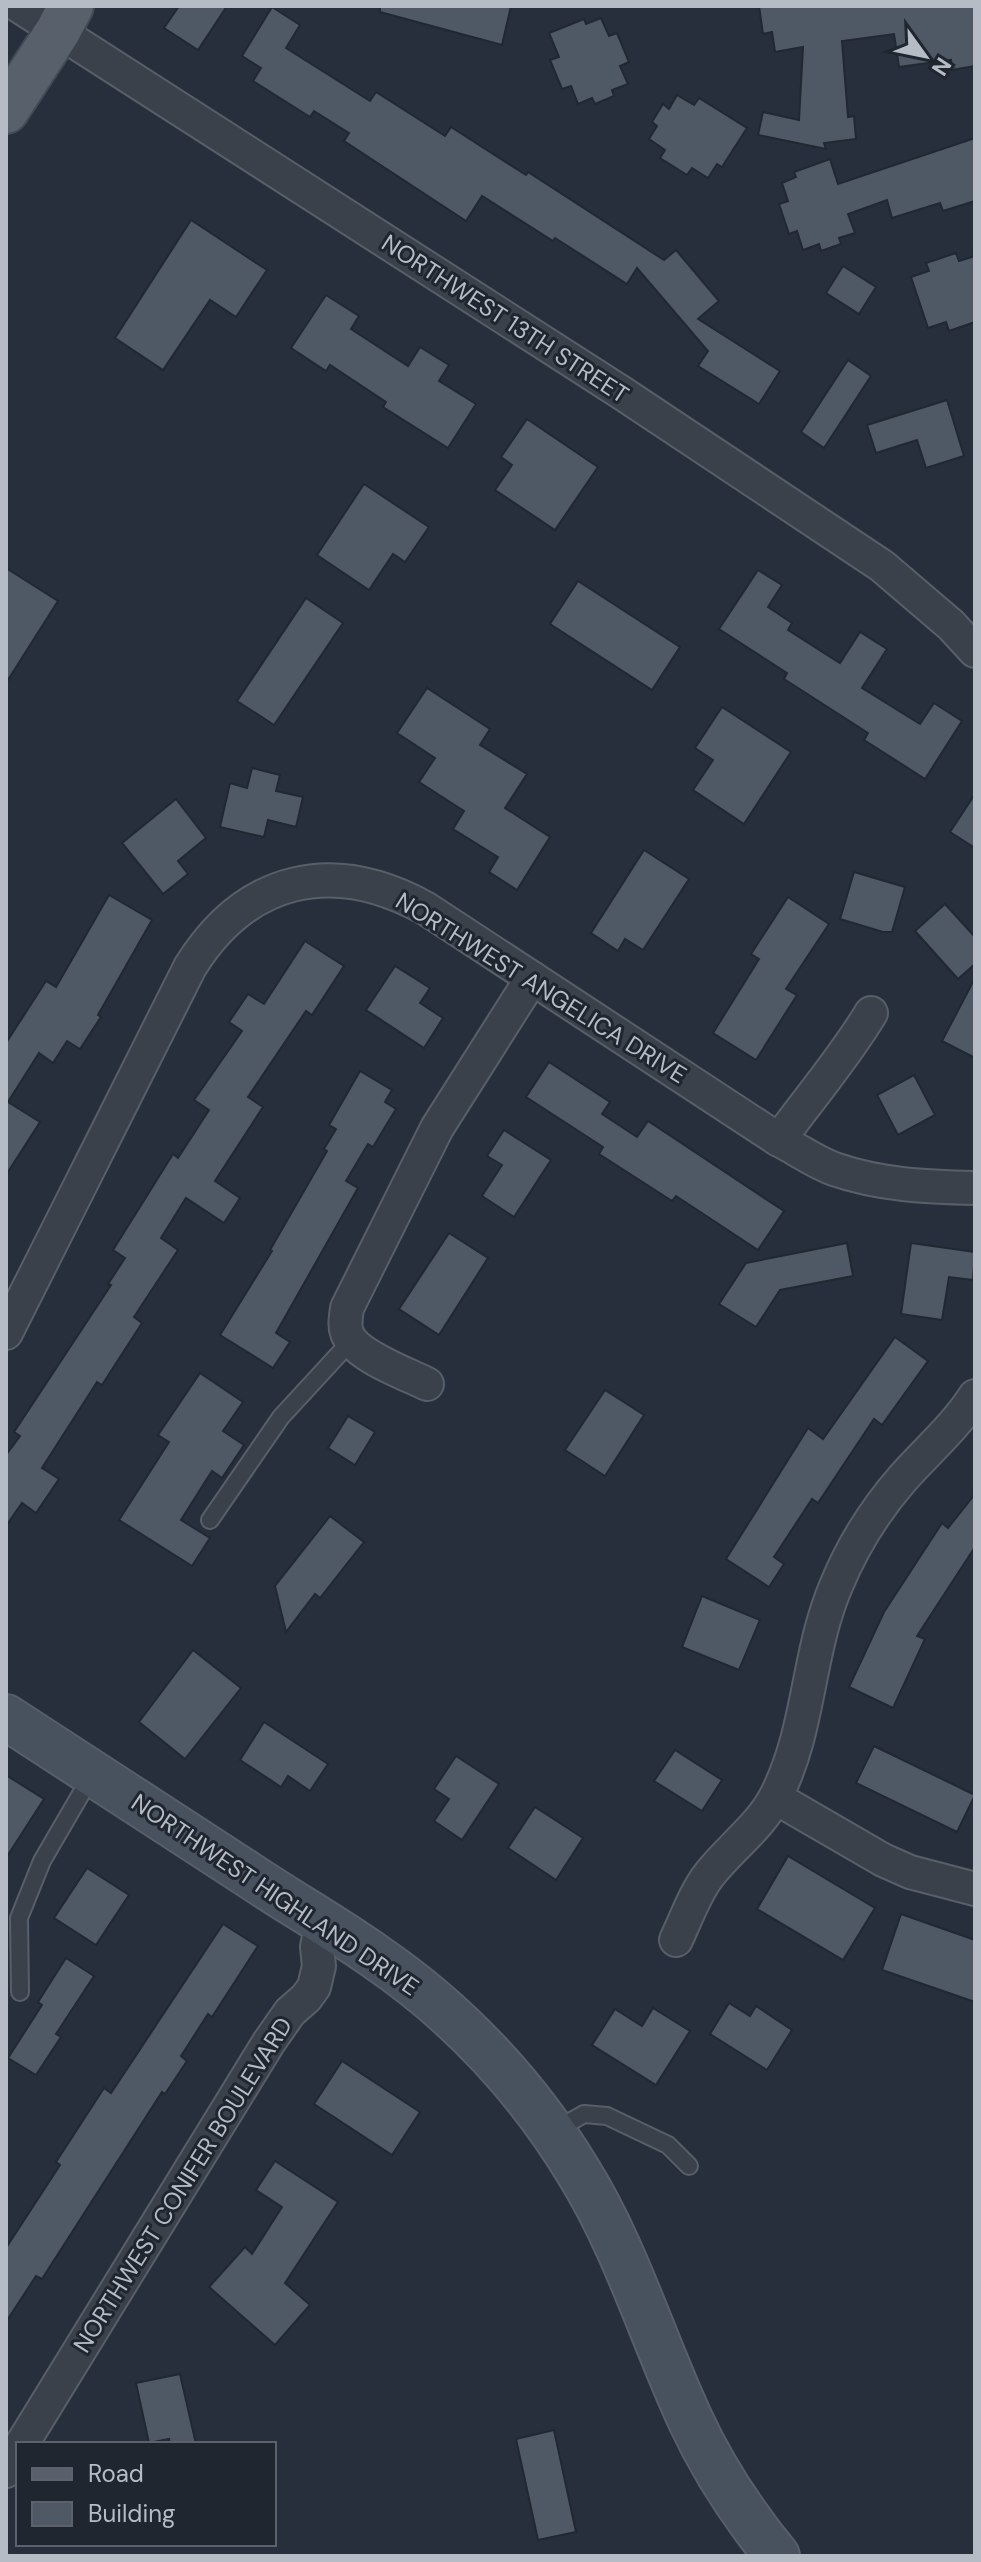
<svg xmlns="http://www.w3.org/2000/svg" width="981" height="2562" viewBox="0 0 981 2562" font-family="'DM Sans',sans-serif">
<style>
.building{fill:#4f5865;stroke:#212832;stroke-width:2}
.lines{fill:none;stroke-linecap:round;stroke-linejoin:round}
.lane-casing{stroke:#585f69;stroke-width:20}
.street-casing{stroke:#585f69;stroke-width:36}
.secondary-casing{stroke:#585f69;stroke-width:48}
.primary-casing{stroke:#434a54;stroke-width:48}
.lane{stroke:#3a414b;stroke-width:16}
.street{stroke:#3a414b;stroke-width:32}
.secondary{stroke:#48515e;stroke-width:44}
.primary{stroke:#58606b;stroke-width:44}
.labels{text-anchor:middle;stroke-width:6;stroke-linejoin:round;paint-order:stroke}
.street-label{font-size:24px;fill:#b5bcc6;stroke:#1f2630}
</style>
<rect width="100%" height="100%" fill="#262f3b"/>
<!-- building -->
<g class="building">
<path d="M179,6H227L198,50L164,28Z"/>
<path d="M380,6H511L502,45L380,12Z"/>
<path d="M759,6H975V66L952,70L951,60L899,67L894,34L842,41L848,117L854,116L856,139L824,143L826,149L758,135L763,112L799,120L803,47L775,52L772,32L763,34Z"/>
<path d="M272,7L300,25L286,48L370,101L376,92L445,136L451,127L526,175L528,172L664,260L676,250L719,301L698,319L780,371L759,404L698,366L708,351L637,268L627,284L555,238L553,241L482,196L466,221L344,141L349,133L314,111L310,117L253,81L261,68L242,56Z"/>
<path d="M601,18L609,36L617,33L629,62L620,66L628,84L612,90L614,96L595,104L592,98L578,104L571,86L562,89L550,60L559,57L549,33L584,19L586,24Z"/>
<path d="M677,95L694,105L699,98L747,128L722,167L717,164L708,178L692,168L687,175L660,158L665,150L649,139L657,126L652,122L663,104L669,109Z"/>
<path d="M975,138V201L943,211L940,203L892,218L887,200L848,214L855,233L839,238L841,244L821,251L819,244L803,250L797,231L789,234L779,204L788,201L782,183L796,177L794,172L830,159L838,184Z"/>
<path d="M191,220L267,270L236,317L210,300L163,370L115,338Z"/>
<path d="M956,253L959,261L975,256V322L949,331L946,322L928,328L911,277L929,271L926,263Z"/>
<path d="M843,266L876,287L859,314L826,293Z"/>
<path d="M326,295L359,316L351,329L408,366L420,347L449,365L439,381L476,404L448,448L383,407L386,402L330,365L326,371L291,348Z"/>
<path d="M848,360L871,376L824,448L801,432Z"/>
<path d="M947,400L964,456L926,468L917,440L876,453L867,425Z"/>
<path d="M527,419L598,467L555,530L495,490L512,465L501,457Z"/>
<path d="M364,484L429,527L405,562L393,554L369,590L317,555Z"/>
<path d="M6,568L58,601L6,683Z"/>
<path d="M758,570L782,585L768,607L792,623L788,630L840,663L860,632L887,649L862,688L920,724L934,703L962,721L925,779L864,740L868,733L784,679L787,673L719,629Z"/>
<path d="M578,581L680,647L652,690L550,624Z"/>
<path d="M306,598L343,623L274,725L237,701Z"/>
<path d="M427,688L490,729L480,745L527,774L505,808L550,837L517,890L489,872L498,857L453,829L464,811L419,782L435,758L397,733Z"/>
<path d="M722,707L791,752L744,824L693,790L713,760L695,748Z"/>
<path d="M252,768L280,775L276,791L303,797L296,827L268,820L264,837L220,827L230,783L247,788Z"/>
<path d="M975,794V848L950,832Z"/>
<path d="M176,799L206,838L178,861L188,874L163,894L122,843Z"/>
<path d="M644,850L689,879L643,950L625,939L618,951L591,933Z"/>
<path d="M854,872L905,887L892,932H883L840,919Z"/>
<path d="M109,895L152,920L98,1015L101,1017L80,1049L67,1041L53,1063L39,1053L8,1102L40,1122L6,1175V1043L46,981L56,987Z"/>
<path d="M788,897L829,924L786,989L797,995L756,1060L713,1033L759,959L751,954Z"/>
<path d="M945,904L975,937V964L958,979L915,931Z"/>
<path d="M305,941L344,966L312,1015L306,1011L248,1097L263,1107L215,1181L240,1198L224,1223L186,1198L161,1238L178,1250L134,1317L142,1323L102,1385L97,1382L42,1468L59,1479L36,1513L22,1503L6,1526V1455L20,1436L14,1432L111,1285L108,1284L125,1258L113,1250L173,1154L178,1158L209,1110L194,1100L242,1031L229,1022L248,994L264,1004Z"/>
<path d="M395,966L430,988L420,1003L443,1018L424,1048L366,1010Z"/>
<path d="M975,978V1058L942,1041Z"/>
<path d="M549,1062L610,1102L602,1114L637,1137L648,1121L784,1211L758,1250L676,1196L672,1201L599,1154L603,1147L526,1097Z"/>
<path d="M360,1071L392,1090L385,1102L396,1109L373,1147L368,1144L346,1181L358,1188L276,1333L290,1342L273,1368L220,1335L272,1251L270,1250L327,1151L324,1149L336,1129L329,1125Z"/>
<path d="M914,1075L935,1115L898,1135L877,1095Z"/>
<path d="M504,1130L551,1160L514,1217L482,1196L502,1165L487,1156Z"/>
<path d="M449,1233L488,1258L439,1335L399,1309Z"/>
<path d="M847,1243L853,1276L780,1290L756,1327L719,1304L746,1263Z"/>
<path d="M911,1243L975,1252L973,1280L949,1277L942,1320L901,1314Z"/>
<path d="M895,1337L928,1361L882,1425L874,1419L818,1503L812,1499L774,1557L784,1564L769,1587L726,1559L808,1428L823,1439Z"/>
<path d="M200,1373L243,1402L223,1431L244,1445L222,1478L212,1471L181,1520L210,1538L192,1566L119,1520L169,1442L158,1435Z"/>
<path d="M605,1390L644,1415L605,1476L565,1450Z"/>
<path d="M348,1416L375,1432L355,1465L328,1448Z"/>
<path d="M975,1494V1547L917,1636L925,1639L893,1708L849,1687L884,1612L942,1523L948,1528Z"/>
<path d="M330,1516L364,1542L320,1598L315,1594L286,1632L275,1586Z"/>
<path d="M702,1596L760,1620L739,1670L682,1647Z"/>
<path d="M193,1650L241,1688L185,1759L139,1722Z"/>
<path d="M264,1722L328,1764L310,1791L288,1776L281,1787L240,1760Z"/>
<path d="M874,1746L975,1795L957,1832L856,1783Z"/>
<path d="M675,1750L722,1780L702,1811L654,1781Z"/>
<path d="M456,1756L499,1784L462,1840L434,1821L449,1799L434,1789Z"/>
<path d="M6,1775L44,1799L6,1858Z"/>
<path d="M535,1807L583,1838L556,1880L508,1848Z"/>
<path d="M788,1856L875,1908L843,1960L757,1909Z"/>
<path d="M87,1868L129,1895L96,1945L54,1918Z"/>
<path d="M901,1914L975,1940V2002L882,1970Z"/>
<path d="M223,1924L258,1946L212,2017L208,2014L181,2056L187,2061L165,2094L162,2092L42,2279L36,2276L6,2322V2248L60,2165L56,2162L104,2088L111,2093Z"/>
<path d="M66,1958L94,1976L56,2034L61,2037L36,2075L8,2058L42,2005L38,2002Z"/>
<path d="M729,2003L750,2016L756,2006L792,2030L767,2070L710,2034Z"/>
<path d="M653,2008L690,2031L656,2085L592,2045L615,2009L642,2026Z"/>
<path d="M342,2061L420,2112L392,2155L314,2104Z"/>
<path d="M275,2161L338,2202L285,2283L310,2305L275,2345L209,2287L245,2247L252,2254L282,2207L256,2190Z"/>
<path d="M180,2374L196,2444H170L169,2439L149,2443L136,2383Z"/>
<path d="M554,2430L576,2532L538,2540L516,2439Z"/>
</g>
<g class="lines">
<!-- lane casing -->
<g class="lane-casing">
<g id="lane">
<path d="M210,1520L281,1417L351,1341"/>
<path d="M20,1992L19,1918L42,1861L92,1775"/>
<path d="M554,2131L584,2114L607,2116L668,2145L689,2166"/>
</g>
</g>
<!-- street casing -->
<g class="street-casing">
<g id="street">
<path d="M19,6L622,393L882,566L951,625L975,651"/>
<path d="M779,1140C810,1097 844,1058 871,1013"/>
<path d="M6,1333L190,967C246,877 332,857 425,908L779,1140C797,1149 815,1162 834,1169C880,1185 927,1187 975,1188"/>
<path d="M427,1384C407,1374 354,1355 347,1333C344,1325 346,1317 347,1308L437,1128L532,978"/>
<path d="M776,1798L883,1860L910,1872L975,1889"/>
<path d="M676,1940C686,1919 695,1893 709,1875C730,1848 760,1827 776,1796C810,1730 807,1654 836,1586C852,1547 875,1510 903,1478C927,1451 955,1427 975,1396"/>
<path d="M22,2444L269,2042L290,2012L306,1998L314,1987L319,1966L317,1947L322,1921"/>
<path d="M6,2471L18,2451"/>
</g>
</g>
<!-- secondary casing -->
<g class="secondary-casing">
<path id="secondary" d="M6,1717C87,1770 168,1822 249,1875C291,1903 335,1928 376,1957C458,2013 527,2087 578,2171C626,2248 652,2337 690,2419C713,2469 742,2513 777,2556"/>
</g>
<!-- primary casing -->
<g class="primary-casing">
<path id="primary" d="M6,111L58,31L71,6"/>
</g>
<!-- lane -->
<use href="#lane" class="lane"/>
<!-- street -->
<use href="#street" class="street"/>
<!-- secondary -->
<use href="#secondary" class="secondary"/>
<!-- primary -->
<use href="#primary" class="primary"/>
</g>
<g class="labels">
<!-- street labels -->
<g class="street-label">
<text transform="translate(505 319) rotate(33)" y="8">NORTHWEST 13TH STREET</text>
<text transform="translate(541 988) rotate(32)" y="8">NORTHWEST ANGELICA DRIVE</text>
<text transform="translate(275 1895) rotate(34)" y="8">NORTHWEST HIGHLAND DRIVE</text>
<text transform="translate(183 2185) rotate(-58)" y="8">NORTHWEST CONIFER BOULEVARD</text>
</g>
</g>
<!-- border -->
<rect width="981" height="2562" fill="none" stroke="#b5bcc6" stroke-width="16"/>
<!-- legend -->
<rect x="16" y="2442" width="260" height="104" fill="#1f2630" stroke="#5b626c" stroke-width="2"/>
<rect x="32" y="2468" width="40" height="12" fill="#58606b" stroke="#5b626c" stroke-width="2"/>
<text x="88" y="2482" font-size="24" fill="#b5bcc6">Road</text>
<rect x="32" y="2502" width="40" height="24" fill="#4f5865" stroke="#5b626c" stroke-width="2"/>
<text x="88" y="2522" font-size="24" fill="#b5bcc6">Building</text>
<!-- north arrow -->
<g transform="translate(925 56) rotate(123)" stroke="#1f2630" stroke-width="6" paint-order="stroke">
<path d="M0-6L14 30L0 20L-14 30Z" fill="#b5bcc6"/>
<text y="-12" font-size="22" font-weight="bold" text-anchor="middle" fill="#b5bcc6">N</text>
</g>
</svg>
